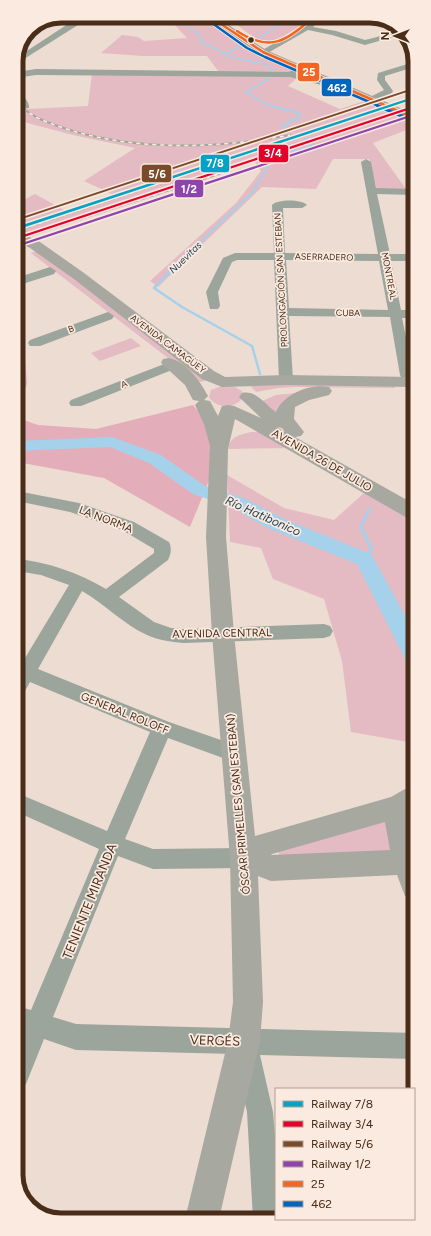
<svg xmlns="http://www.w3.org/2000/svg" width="431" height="1236" viewBox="0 0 431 1236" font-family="Figtree,sans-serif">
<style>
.green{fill:#e4bbc2;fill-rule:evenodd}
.forest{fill:#e4adba}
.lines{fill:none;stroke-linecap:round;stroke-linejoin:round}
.stream-far3{stroke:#a6d1ea;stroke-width:1.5}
.stream-far2{stroke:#a6d1ea;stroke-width:2}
.stream-far1{stroke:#a6d1ea;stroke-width:2.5}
.stream{stroke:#a6d1ea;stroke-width:3}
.river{fill:#a6d1ea;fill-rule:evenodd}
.minor{fill:#9ba59c;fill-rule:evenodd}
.major{fill:#a7a89f;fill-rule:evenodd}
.rail-casing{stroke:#a5a59d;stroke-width:2}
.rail{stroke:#faeae0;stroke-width:1.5;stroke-dasharray:4;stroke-linecap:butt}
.bus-1-far1-casing{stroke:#faeae0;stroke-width:4}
.bus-1-casing{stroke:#faeae0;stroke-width:5}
.bus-2-far1-casing{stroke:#faeae0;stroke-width:4}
.bus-2-casing{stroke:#faeae0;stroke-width:5}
.bus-1-far1{stroke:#f26522;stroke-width:2.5}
.bus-1{stroke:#f26522;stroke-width:3.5}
.bus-2-far1{stroke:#0065bd;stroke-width:2.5}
.bus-2{stroke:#0065bd;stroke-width:3.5}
.rail-1-casing{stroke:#faeae0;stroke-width:3}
.rail-2-casing{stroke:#faeae0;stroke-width:3}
.rail-3-casing{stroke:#faeae0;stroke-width:3}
.rail-4-casing{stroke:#faeae0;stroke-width:3}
.rail-1{fill:#04a3c5;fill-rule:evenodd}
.rail-2{fill:#e4002b;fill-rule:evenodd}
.rail-3{fill:#7a4b2a;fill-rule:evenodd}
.rail-4{fill:#8e44ad;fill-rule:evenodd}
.bus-dot{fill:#4a2d18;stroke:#faeae0;stroke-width:1.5}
.labels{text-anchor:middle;stroke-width:3.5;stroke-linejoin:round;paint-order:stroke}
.far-street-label{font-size:9px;fill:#4a2d18;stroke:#faeae0}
.far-water-label{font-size:10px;font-style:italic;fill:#163d53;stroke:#faeae0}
.street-label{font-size:11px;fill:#4a2d18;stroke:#faeae0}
.water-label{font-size:12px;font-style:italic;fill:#163d53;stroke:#faeae0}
.near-street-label{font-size:13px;fill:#4a2d18;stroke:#faeae0}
.rim{fill:none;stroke:#4a2d18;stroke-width:5}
.line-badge{stroke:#faeae0;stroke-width:1.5}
.badge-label{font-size:11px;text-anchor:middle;font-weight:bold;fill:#fff}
</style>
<rect width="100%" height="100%" fill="#eddcd1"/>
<!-- green -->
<g class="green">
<path d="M196,16H205L247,47L414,121V127L373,143L406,189L377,190L369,159H333L316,189L262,187L158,287L150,281L236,203L261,171L253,159L16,241V204L35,194L64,210L112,194L84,181L135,148L73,135L16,120V95L28,109L88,106L92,74L221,75L207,56H143L101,53L122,35L138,37L144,41L187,38L172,22ZM298,77L328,85L364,101L340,109L288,86Z"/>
<path d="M226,16H236L248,24L271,21L283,16H312C302,25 273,47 259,40C248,34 236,24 226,16Z"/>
<path d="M39,250L207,380L201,382L198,381L31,253Z"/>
<path d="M131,338L141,346L100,361L91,353Z"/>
<path d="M248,383L394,386L395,388L296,387L278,388L256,392Z"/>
<path d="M224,385L235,387L242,391L243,397C236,409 216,409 209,397L211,390Z"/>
<path d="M296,393L280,418L262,401L276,395Z"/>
<path d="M251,432H263L292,448L228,449C230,436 240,435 251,432Z"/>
<path d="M227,475L284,508L334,520L364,493L414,522V743L351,732L342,661L324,599L273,579L261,548L230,542Z"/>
<path d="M385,818L396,857H280L277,848Z"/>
</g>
<!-- forest -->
<path class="forest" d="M16,350L25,359L27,384L18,405L21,419L38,425L96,429L193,405L205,420L213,448L214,468L190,527L104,478L17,462Z"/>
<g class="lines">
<!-- stream-far3 -->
<g class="stream-far3">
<path d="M162,16L185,25L200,35V41L226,54"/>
<path d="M258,39L277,26L298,16"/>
<path d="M242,45L226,54L230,57L265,64L273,71L268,79L246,92L268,105L275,107"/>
</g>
<!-- stream-far2 -->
<g class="stream-far2">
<path d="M272,106L299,113L300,116L298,118L282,126L285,129"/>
<path d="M201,241L253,192L271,160L282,154L306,148L314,143L305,138"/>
</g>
<!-- stream-far1 -->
<path class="stream-far1" d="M202,240L154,288L182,307L252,346L260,374"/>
<!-- stream -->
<path class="stream" d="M364,559L372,550L361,527L369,509"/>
<!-- river -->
<path class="river" d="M112,437L161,455L205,486L246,499L284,519L371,554L414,632V663L406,661L357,564L270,529L249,518L232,507L193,494L149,463L110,447L17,451V441Z"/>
<!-- minor -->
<g class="minor">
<path d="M72,16H80L78,25L16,64V58L71,22Z"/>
<path d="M316,16H324L313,27L336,31L365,40L389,34H403L406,38H389L365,45L332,35L308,30L266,54L259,52L304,26Z"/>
<path d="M414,62V67L385,76V80L393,91L392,93L374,102H368V98L384,90L377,80L378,73Z"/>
<path d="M309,66L313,69L300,74L340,84L341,86L337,89L290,77L36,75L22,77L16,75V70L23,71L36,69L288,72Z"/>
<path d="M16,90C22,92 30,103 29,108H23L16,99Z"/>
<path d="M366,159L371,162L376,188L414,189V195L377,194L390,254H414V261H391L401,310H414V318H402L414,375V393L409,392L400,375L390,317L289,316L293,380L291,383H281L279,380L274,260H237L232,262L218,292L220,306L218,309H210L206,292L223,258L235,253H274L272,205C277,199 302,199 307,205L302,208H283L285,253L378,254L361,162ZM286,260L379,261L388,310L289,308Z"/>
<path d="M50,267L56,271L54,274L16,286V278Z"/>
<path d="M108,312L114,316L112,319L40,346H30L28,343L30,340Z"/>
<path d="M172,361L177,362L179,365L177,368L81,406H71L69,403L71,400Z"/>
<path d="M17,491L79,503L134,522L169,542C172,548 171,554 168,560L119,597L154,622L171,628L183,629L324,624L330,626L333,631L330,636L324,638L183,643C171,642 158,640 147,635C124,625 105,604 82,591L38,669L169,722L241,747L244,753L241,759L234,762L168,738L125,839L153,849L244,848L252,851L255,858L252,865L244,868L153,869L118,856L53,1017L76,1024L415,1033V1059L260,1055L273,1112L276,1148V1219H253L247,1112L234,1054L76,1050L44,1039L26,1084L17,1088V1043L22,1032L17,1031V1006L31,1010L99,849L17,812V793L107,831L150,732L30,682L24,693L17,696V662L22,663L69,585L41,575L17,571V559C48,562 79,573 106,589L154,553V549L122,530L70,512L17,501Z"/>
</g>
<!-- major -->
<g class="major">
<path d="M205,16H215L266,50L414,114V121L260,54L244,45Z"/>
<path d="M16,231L40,242L84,273L214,371L225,377L286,375L414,377V387L286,385L222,387L202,379L74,279L30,248L16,241Z"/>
<path d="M169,358C187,362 200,381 208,396L204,400L210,401L218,416L222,406L228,405L234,406L261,418L239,397L242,393C257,390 265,405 276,412C283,394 311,383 329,387L332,391L329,395L309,400L295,407L294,419L304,432L301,436L295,437L414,504V520L407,518L235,419L228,449L226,537L234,634L255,836L391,797L405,789L414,786L415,810L411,813L410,816L415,842V900L405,896L397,875L271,881L258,876L263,1002L260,1041L219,1219H185L228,1041L233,1002L230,858L212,634L206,537L210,446L204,424L195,405L199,401L193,400L185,385L161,363L163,359ZM277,427L282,428L285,432ZM385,822L390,850L271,855L272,854Z"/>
</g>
<!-- rail casing -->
<g class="rail-casing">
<g id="rail">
<path d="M16,104C24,109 33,116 42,120C118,152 210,150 290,135"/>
<path d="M16,231L414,99"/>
<path d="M16,240L219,174"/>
</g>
</g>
<!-- rail -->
<use href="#rail" class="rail"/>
<!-- bus-1-far1 casing -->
<g class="bus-1-far1-casing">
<g id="bus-1-far1">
<path d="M209,16L263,52L389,107"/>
<path d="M237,31C270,53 288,41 314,16"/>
</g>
</g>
<!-- bus-1 casing -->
<g class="bus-1-casing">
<path id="bus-1" d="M386,106L414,118"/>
</g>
<!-- bus-2-far1 casing -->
<g class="bus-2-far1-casing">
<path id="bus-2-far1" d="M212,23L247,48L265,57L381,107"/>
</g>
<!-- bus-2 casing -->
<g class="bus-2-casing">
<path id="bus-2" d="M378,106L411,120"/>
</g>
<!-- bus-1-far1 -->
<use href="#bus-1-far1" class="bus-1-far1"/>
<!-- bus-1 -->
<use href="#bus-1" class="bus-1"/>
<!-- bus-2-far1 -->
<use href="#bus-2-far1" class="bus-2-far1"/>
<!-- bus-2 -->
<use href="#bus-2" class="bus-2"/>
<!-- rail-1 casing -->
<g class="rail-1-casing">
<path id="rail-1" d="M413,97L414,99L16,230V227Z"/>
</g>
<!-- rail-2 casing -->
<g class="rail-2-casing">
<path id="rail-2" d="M413,106L414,108L21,238L17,237Z"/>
</g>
<!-- rail-3 casing -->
<g class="rail-3-casing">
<path id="rail-3" d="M410,89L413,90L16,221V219Z"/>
</g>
<!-- rail-4 casing -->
<g class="rail-4-casing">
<path id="rail-4" d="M413,114L414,116L23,245L19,244Z"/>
</g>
<!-- rail-1 -->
<use href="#rail-1" class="rail-1"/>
<!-- rail-2 -->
<use href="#rail-2" class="rail-2"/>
<!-- rail-3 -->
<use href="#rail-3" class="rail-3"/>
<!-- rail-4 -->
<use href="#rail-4" class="rail-4"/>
</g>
<!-- markers -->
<circle class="bus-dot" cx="251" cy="40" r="3.5"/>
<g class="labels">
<!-- far-street labels -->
<g class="far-street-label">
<text transform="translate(324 257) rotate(1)" y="3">ASERRADERO</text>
<text transform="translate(389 276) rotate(79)" y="3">MONTREAL</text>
<text transform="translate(281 280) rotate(-93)" y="3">PROLONGACIÓN SAN ESTEBAN</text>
<text transform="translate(348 313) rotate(1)" y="3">CUBA</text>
<text transform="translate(71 329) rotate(-21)" y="3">B</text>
<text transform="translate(168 344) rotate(37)" y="3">AVENIDA CAMAGÜEY</text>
<text transform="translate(124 384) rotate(-21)" y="3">A</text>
</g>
<!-- far-water labels -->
<g class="far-water-label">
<text transform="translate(185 257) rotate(-44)" y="4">Nuevitas</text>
</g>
<!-- street labels -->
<g class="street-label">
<text transform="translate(322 460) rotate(30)" y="4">AVENIDA 26 DE JULIO</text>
<text transform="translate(106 519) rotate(21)" y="4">LA NORMA</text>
<text transform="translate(222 633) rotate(-1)" y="4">AVENIDA CENTRAL</text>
<text transform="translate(125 713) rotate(22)" y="4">GENERAL ROLOFF</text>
<text transform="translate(238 804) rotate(-95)" y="4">ÓSCAR PRIMELLES (SAN ESTEBAN)</text>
</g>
<!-- water labels -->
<g class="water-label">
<text transform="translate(263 516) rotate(24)" y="4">Río Hatibonico</text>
</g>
<!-- near-street labels -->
<g class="near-street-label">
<text transform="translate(89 901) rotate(-68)" y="5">TENIENTE MIRANDA</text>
<text transform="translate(215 1040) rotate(2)" y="5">VERGÉS</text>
</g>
</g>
<!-- crop -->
<path d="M0 0H431V1236H0ZM61 23H370A38 38 0 0 1 408 61V1175A38 38 0 0 1 370 1213H61A38 38 0 0 1 23 1175V61A38 38 0 0 1 61 23Z" fill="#faeae0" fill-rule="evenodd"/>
<path class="rim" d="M61 23H370A38 38 0 0 1 408 61V1175A38 38 0 0 1 370 1213H61A38 38 0 0 1 23 1175V61A38 38 0 0 1 61 23Z"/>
<g class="line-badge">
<rect x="297" y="62" width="23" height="20" rx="4" fill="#f26522"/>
<rect x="321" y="78" width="31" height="19" rx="4" fill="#0065bd"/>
<rect x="258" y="144" width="31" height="19" rx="4" fill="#e4002b"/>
<rect x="200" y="154" width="30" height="19" rx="4" fill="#04a3c5"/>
<rect x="141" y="164" width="31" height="19" rx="4" fill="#7a4b2a"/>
<rect x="174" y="179" width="30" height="19" rx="4" fill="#8e44ad"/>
</g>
<g class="badge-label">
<text x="309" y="76">25</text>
<text x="337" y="92">462</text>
<text x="273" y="157">3/4</text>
<text x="215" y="167">7/8</text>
<text x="157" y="178">5/6</text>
<text x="189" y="193">1/2</text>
</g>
<!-- legend -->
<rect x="275" y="1088" width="140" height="132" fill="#faeae0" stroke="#b49e90"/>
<rect x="283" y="1101" width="20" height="6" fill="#04a3c5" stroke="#b49e90"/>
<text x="311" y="1108" font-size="12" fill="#4a2d18">Railway 7/8</text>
<rect x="283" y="1121" width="20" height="6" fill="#e4002b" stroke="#b49e90"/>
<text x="311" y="1128" font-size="12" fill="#4a2d18">Railway 3/4</text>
<rect x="283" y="1141" width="20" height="6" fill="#7a4b2a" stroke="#b49e90"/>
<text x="311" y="1148" font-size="12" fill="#4a2d18">Railway 5/6</text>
<rect x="283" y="1161" width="20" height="6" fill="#8e44ad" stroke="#b49e90"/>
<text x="311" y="1168" font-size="12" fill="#4a2d18">Railway 1/2</text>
<rect x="283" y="1181" width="20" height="6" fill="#f26522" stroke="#b49e90"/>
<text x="311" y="1188" font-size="12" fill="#4a2d18">25</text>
<rect x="283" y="1201" width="20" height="6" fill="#0065bd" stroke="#b49e90"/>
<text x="311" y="1208" font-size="12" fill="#4a2d18">462</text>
<!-- north arrow -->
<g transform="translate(395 36) rotate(270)" stroke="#faeae0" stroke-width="3" paint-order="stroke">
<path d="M0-3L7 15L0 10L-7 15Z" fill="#4a2d18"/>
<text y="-6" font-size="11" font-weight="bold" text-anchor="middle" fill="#4a2d18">N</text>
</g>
</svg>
